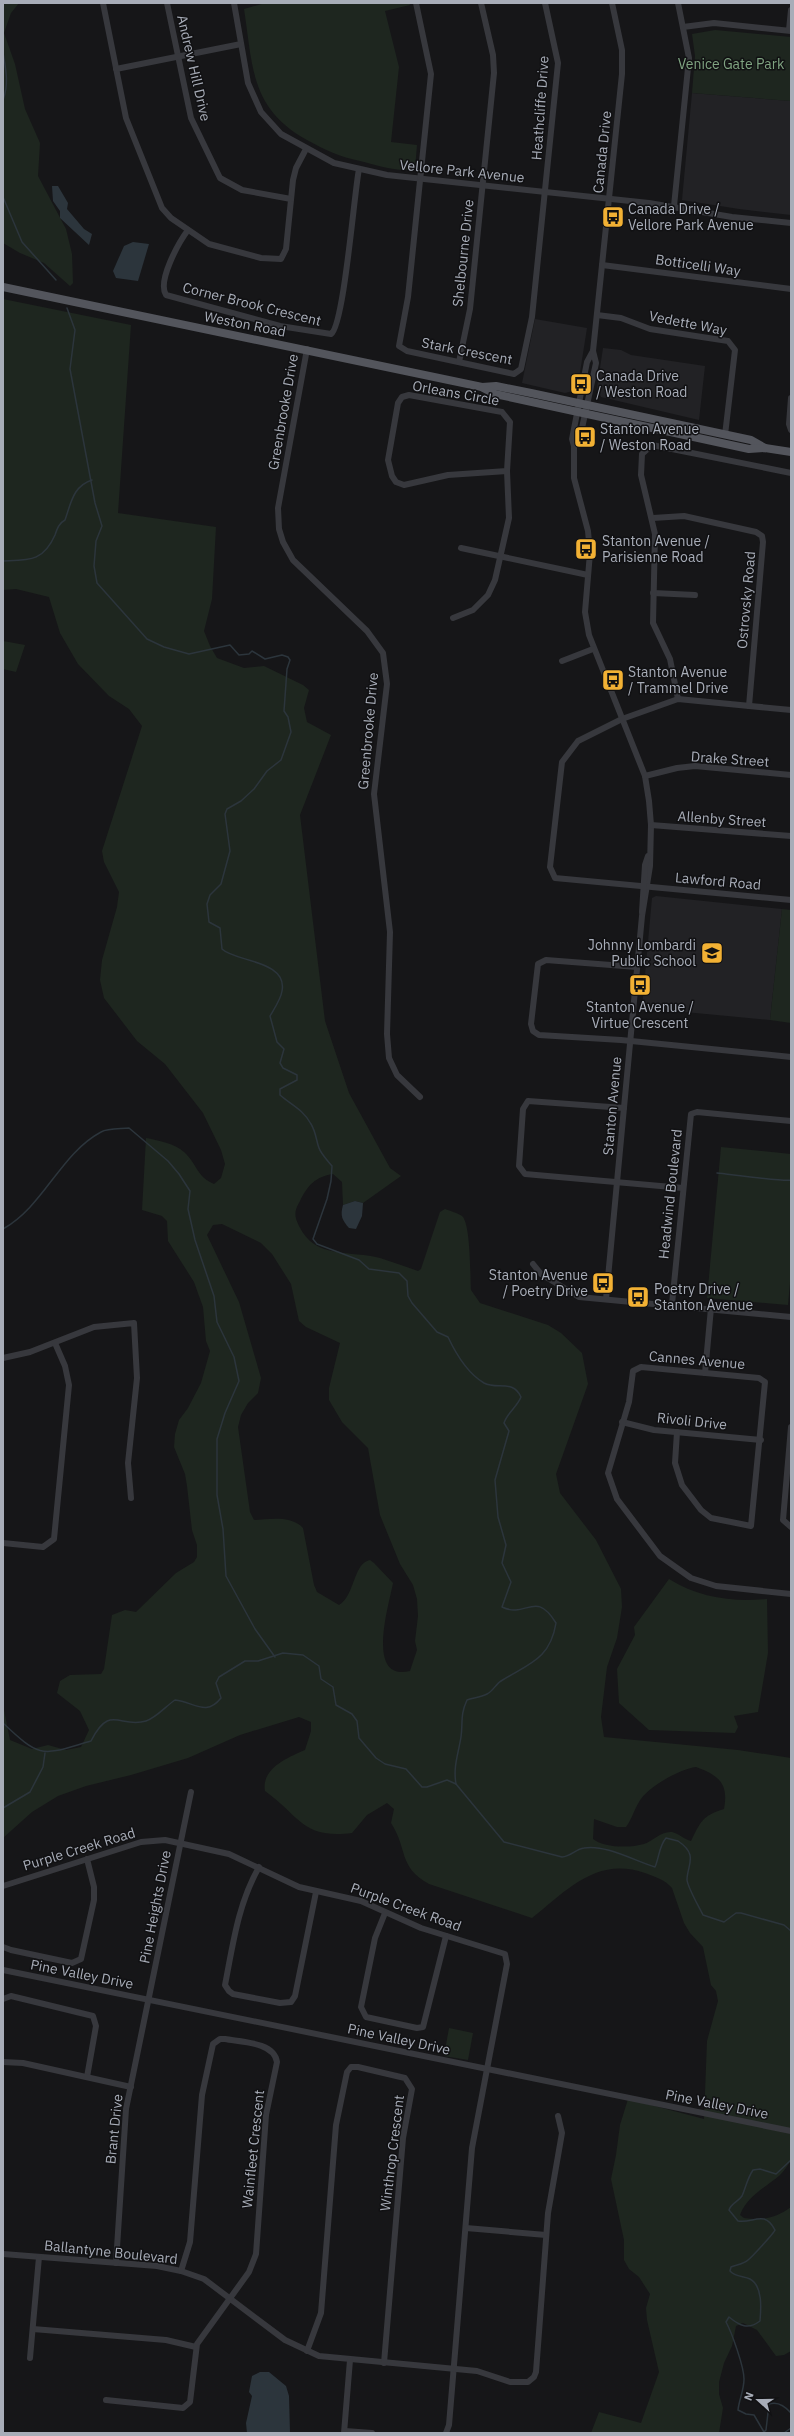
<svg xmlns="http://www.w3.org/2000/svg" width="794" height="2436" viewBox="0 0 794 2436" font-family="'IBM Plex Sans',sans-serif">
<style>
.built{fill:#222225}
.green{fill:#1e261f;fill-rule:evenodd}
.water{fill:#2c353c}
.lines{fill:none;stroke-linecap:round;stroke-linejoin:round}
.stream{stroke:#2c353c;stroke-width:1.5}
.minor{stroke:#37383d;stroke-width:6}
.major{stroke:#53555c;stroke-width:8}
.labels{text-anchor:middle;stroke-width:3;stroke-linejoin:round;paint-order:stroke}
.park-label{font-size:14px;fill:#7fa381;stroke:#111113}
.street-label{font-size:14px;fill:#a8adb8;stroke:#111113}
.poi-label{font-size:14px;fill:#a8adb8;stroke:#111113;text-anchor:start}
</style>
<rect width="100%" height="100%" fill="#161618"/>
<!-- built -->
<g class="built">
<path d="M692,93L791,101V215L739,209L682,200Z"/>
<path d="M535,319L587,328L578,385L573,391L565,393L522,383Z"/>
<path d="M603,348L621,350L631,355L705,366L699,420L601,397L597,388Z"/>
<path d="M656,896L782,909L770,1020L642,1008L652,898Z"/>
</g>
<!-- green -->
<g class="green">
<path d="M3,3H19L11,13L4,33L15,64L25,109L40,143L38,176L66,229L72,254L73,283L70,286L44,263L20,253L3,243Z"/>
<path d="M265,3H409L410,5L385,11L399,67L391,142L417,145L415,169C399,173 376,165 360,161C340,157 325,150 307,140C250,108 253,67 244,9Z"/>
<path d="M715,30L791,37V101L692,93L695,56L692,34Z"/>
<path d="M3,299L131,325L118,513L216,527L212,599L204,631L210,646L217,658L244,668L264,666L303,685L309,690L304,708L307,722L331,735L300,815L325,1021L349,1093L390,1168L401,1176L363,1203L355,1201L343,1205L342,1182L333,1174C315,1177 308,1185 300,1201C294,1211 294,1216 299,1226C315,1260 352,1250 380,1258C393,1262 406,1267 418,1271L421,1269L440,1212L445,1209C450,1211 458,1213 462,1216C471,1224 470,1277 471,1290L480,1303L548,1325L561,1333L582,1353L588,1384L556,1474L560,1493L596,1540L621,1589L622,1607L617,1638L607,1667L601,1717L604,1737L738,1750L791,1758V2160C788,2165 784,2171 780,2175C765,2188 747,2196 740,2215L744,2218C762,2221 776,2218 791,2207V2351L784,2355L776,2356L757,2330L743,2323L736,2326L732,2346L724,2363L719,2382V2394L723,2408L719,2433H591L599,2412L641,2423L659,2372L647,2320L646,2308L650,2294L639,2277L629,2269L624,2260V2240L611,2179L616,2155L620,2125L628,2099L704,2119L707,2041L718,2001L716,1991L711,1985L703,1947L690,1933L684,1923L672,1888C665,1880 656,1877 645,1873C597,1856 567,1890 532,1918L429,1884C398,1867 408,1849 391,1823L394,1809L387,1803L367,1815L352,1833C302,1839 300,1816 265,1791C261,1768 289,1757 305,1750L311,1731V1722L299,1717L240,1735L188,1758L131,1775L86,1786L58,1796L32,1812L3,1838V1705L10,1740L32,1749L48,1745L66,1750L81,1747L89,1730L80,1711L57,1693L60,1681L70,1675L101,1674L104,1669L112,1615L125,1610L136,1612L176,1573L194,1562L197,1557V1545L192,1530L187,1486L185,1474L174,1447L175,1434L179,1420L188,1408L201,1383L210,1351L206,1341L203,1307L194,1282L168,1241L167,1221L162,1216L142,1210L146,1138C157,1140 176,1144 184,1152C197,1164 197,1177 214,1184L221,1178L225,1164L221,1150L203,1113L165,1064L137,1041L104,998L100,980L102,960L117,907L119,892L104,862L102,851L142,726L129,709L109,696L78,664L60,633L49,597L16,589L3,590ZM222,1224L261,1243L272,1254L291,1284L299,1321L306,1327L340,1343L329,1388V1400L342,1422L368,1448L380,1515L400,1564L413,1585L417,1599L418,1616L415,1641L417,1650L410,1671C365,1682 389,1605 393,1583L374,1563L370,1560C353,1563 355,1596 339,1605L317,1592L314,1585L303,1528C291,1515 270,1519 254,1520L250,1512L238,1427L241,1415L248,1403L258,1393L261,1378L239,1302L207,1235L213,1225ZM696,1767C718,1775 729,1783 724,1809C702,1816 701,1821 691,1841C685,1840 678,1833 672,1832C661,1831 653,1841 644,1844C630,1848 604,1848 593,1839L594,1819L617,1827H626C632,1819 634,1810 639,1802C647,1787 680,1769 696,1767Z"/>
<path d="M3,641L25,645L16,672L3,669Z"/>
<path d="M782,909L791,910V1023L770,1020Z"/>
<path d="M721,1147L791,1154V1271L788,1305L707,1298Z"/>
<path d="M669,1579C699,1598 733,1602 767,1599L768,1653L758,1712L734,1716L738,1727L735,1733L649,1730L619,1703L617,1669L635,1635L634,1627Z"/>
<path d="M449,2028L473,2033L468,2060L444,2056Z"/>
</g>
<!-- water -->
<g class="water">
<path d="M52,186H58L68,203L67,209L84,229L92,234L89,245L60,218V211L53,201Z"/>
<path d="M133,242L149,244L138,281L116,278L113,271L124,246Z"/>
<path d="M355,1201L363,1203L362,1216L356,1229L349,1228C342,1220 340,1216 343,1205Z"/>
<path d="M260,2372H269L286,2386L289,2396L290,2433H247L246,2423L252,2396L249,2392L252,2376Z"/>
</g>
<g class="lines">
<!-- stream -->
<g class="stream">
<path d="M3,53C6,70 9,84 3,100"/>
<path d="M3,197L22,242L56,280"/>
<path d="M67,308L75,330L70,369L95,503L102,526L96,541L94,566L97,583L147,639L164,647L189,654L230,645L239,655L249,654L252,651L265,659L282,655L288,657L290,660L287,669L284,711L288,717L291,732L281,760L267,771L254,789L241,801L227,809L225,814L230,851L221,884L210,895L207,904L209,922L220,928L222,949C235,962 288,960 282,991C281,999 274,1009 270,1016L277,1042L284,1049L280,1063L283,1068L297,1075V1080L280,1089V1095C290,1104 304,1110 311,1124C316,1132 316,1140 319,1148C321,1154 328,1161 332,1166L331,1181L327,1199L313,1239L317,1244L359,1260L369,1269L399,1273L407,1281L408,1296L412,1303L437,1332L448,1337C456,1354 467,1373 484,1383C497,1390 513,1379 521,1397C517,1407 507,1413 504,1423L509,1431L495,1480L498,1517L506,1545L502,1563L511,1582L502,1607C527,1619 535,1589 556,1623C550,1660 528,1664 501,1681C496,1684 493,1691 487,1694C481,1697 473,1698 467,1700C460,1715 463,1723 461,1737C458,1755 453,1767 456,1784"/>
<path d="M3,561C29,560 43,562 55,535C57,529 59,523 65,520C71,503 73,486 92,480"/>
<path d="M717,1173C728,1174 786,1182 791,1180"/>
<path d="M3,1229C44,1206 60,1154 101,1132C108,1128 121,1129 129,1128L168,1161L179,1174L190,1191L188,1209L195,1240L214,1296L217,1322L234,1357L239,1381L225,1413L217,1439V1495L223,1529L226,1576L255,1629L275,1657"/>
<path d="M3,1723C42,1760 42,1755 91,1741C110,1703 120,1729 146,1721C156,1718 166,1706 175,1700C194,1702 206,1717 221,1698L216,1683L219,1677L245,1661H258L283,1653L303,1655L319,1666L321,1679L333,1687L336,1705L352,1714L357,1721L359,1738L376,1758L385,1764L406,1769L422,1787H427L447,1780L456,1784L504,1842L562,1857C571,1856 576,1849 584,1848C605,1844 635,1861 655,1867C659,1858 659,1846 666,1838L678,1841C699,1855 687,1865 687,1880C688,1888 699,1907 703,1915L724,1922L736,1913H741L784,1925L791,1931"/>
<path d="M3,1808L30,1792L43,1767L45,1753"/>
<path d="M791,2160L776,2174L760,2169L753,2170C747,2179 746,2187 742,2196C738,2202 731,2203 729,2210L738,2221C753,2224 764,2209 775,2230C774,2233 752,2257 748,2260C744,2264 736,2265 731,2267L730,2271C735,2277 744,2276 750,2279C763,2286 761,2309 760,2321C748,2330 740,2326 729,2317L726,2322C732,2333 744,2367 744,2379C744,2390 739,2400 738,2410L746,2414L754,2415L764,2432L766,2430L769,2404C778,2401 785,2406 791,2413"/>
<path d="M784,2433L791,2428"/>
</g>
<!-- minor -->
<g class="minor">
<path d="M103,3L126,118L162,208L171,218L209,244L261,258L281,259L286,249L293,180L296,168L306,149"/>
<path d="M167,3L191,118L220,178L242,190L291,199"/>
<path d="M234,3L248,83L261,112L281,134L334,163L387,175L649,203L732,217L791,223"/>
<path d="M416,3L431,74L408,297L399,346L407,351L514,374L521,369L532,317L558,63L545,3"/>
<path d="M683,27L714,23L791,31"/>
<path d="M789,30L791,10"/>
<path d="M116,69L241,44"/>
<path d="M674,206L689,58L678,3"/>
<path d="M188,230C179,242 157,281 166,295L280,326L331,334C344,325 354,194 359,169"/>
<path d="M602,265L791,289"/>
<path d="M597,315L621,318L650,329L728,341L735,350L725,435"/>
<path d="M307,349L278,508L279,529L283,542L293,560L367,631L383,653L387,684L374,794L390,932L387,1034L389,1058L397,1075L420,1097"/>
<path d="M593,351L587,362L572,439L574,446V478L588,531L590,553L585,612L589,635L645,776L649,801L651,825L650,866L642,916L606,1299"/>
<path d="M459,362L470,309L494,73L493,55L481,3"/>
<path d="M791,398L789,424L791,430"/>
<path d="M574,446L579,442L596,363L593,351L622,74V50L612,3"/>
<path d="M653,518L684,516L756,532L762,536L763,542L749,706"/>
<path d="M461,548L588,575"/>
<path d="M653,593L695,595"/>
<path d="M453,618L473,610L488,595L495,580L509,518L507,471L448,475L404,485L396,482L392,476L388,460L398,403L402,397L409,395L502,412L510,422L507,471"/>
<path d="M562,661L593,649"/>
<path d="M678,699L670,659L653,623L655,534L641,475L642,454L652,445L791,473"/>
<path d="M791,710L678,699L622,719L578,741L562,762L550,867L555,878L791,900"/>
<path d="M645,776L677,768L695,766L791,775"/>
<path d="M651,825L791,836"/>
<path d="M642,912L645,865L648,856"/>
<path d="M637,967L546,960L538,964L531,1024L533,1031L539,1035L621,1040L791,1057"/>
<path d="M624,1108L528,1101L523,1109L519,1166L525,1174L683,1188"/>
<path d="M533,1264L541,1274L579,1297L791,1317"/>
<path d="M672,1304L691,1114L697,1112L791,1121"/>
<path d="M3,1358L30,1352L94,1327L134,1323L137,1378L128,1463L131,1498"/>
<path d="M705,1373L711,1308"/>
<path d="M622,1422L654,1430L761,1440"/>
<path d="M791,1427L783,1520L791,1527"/>
<path d="M677,1432L675,1463L682,1485L701,1510L711,1518L751,1526L765,1382L759,1378L641,1367L633,1371L629,1402L608,1473L617,1499L660,1556L691,1578L716,1586L791,1594"/>
<path d="M3,1543L43,1547L54,1539L69,1385L65,1366L55,1343"/>
<path d="M259,1867C238,1904 233,1944 225,1985L229,1991L233,1994L280,2003L291,2002L295,1996L316,1892"/>
<path d="M3,1886L141,1842L165,1840L229,1854L299,1887L361,1901L421,1928L505,1954L507,1964L472,2148L449,2425L446,2433"/>
<path d="M385,1913L375,1938L361,2007L366,2017L417,2028L423,2027L446,1936"/>
<path d="M3,1947L11,1950L72,1963L81,1959L94,1900V1887L87,1859"/>
<path d="M3,1970L791,2131"/>
<path d="M3,1999L11,1996L93,2016L96,2026L87,2077"/>
<path d="M3,2062L23,2063L131,2087"/>
<path d="M466,2228L546,2235"/>
<path d="M3,2254L157,2266L181,2271L204,2279L285,2340L319,2356L477,2371L510,2382H528L534,2377L536,2372L548,2213L562,2133L558,2116"/>
<path d="M116,2263L126,2109L191,1792"/>
<path d="M33,2329L166,2340L196,2347"/>
<path d="M307,2351L321,2313L336,2125L347,2072L351,2067H358L405,2078L412,2089L403,2138L384,2363"/>
<path d="M30,2358L39,2257"/>
<path d="M106,2400L183,2408L190,2402L197,2344L249,2272L256,2254L266,2115L277,2062C274,2042 241,2042 225,2039H220L213,2044L202,2095L190,2242L181,2271"/>
<path d="M345,2431L372,2433"/>
<path d="M344,2433L350,2360"/>
</g>
<!-- major -->
<g class="major">
<path d="M3,287L482,387L496,386L531,393L751,440L765,448"/>
<path d="M483,388L495,394L749,449L765,448L791,452"/>
</g>
</g>
<!-- icons -->
<defs>
<g id="bus-square" transform="scale(1.15)"><rect x="-9" y="-9" width="18" height="18" rx="4" fill="#f2b134" stroke="#111113"/><path d="M-5-6H5V4H4V6H2V4H-2V6H-4V4H-5ZM-3.5-4V0h7V-4ZM-3.5 1.2v1.5H-2V1.2ZM2 1.2v1.5H3.5V1.2Z" fill="#111"/></g>
<g id="school-square" transform="scale(1.15)"><rect x="-9" y="-9" width="18" height="18" rx="4" fill="#f2b134" stroke="#111113"/><path d="M0-5L7-2L0 1L-7-2ZM-4 1L0 2.5L4 1V4Q0 6-4 4Z" fill="#111"/></g>
</defs>
<g fill-rule="evenodd">
<use href="#bus-square" x="613" y="217"/>
<use href="#bus-square" x="581" y="384"/>
<use href="#bus-square" x="585" y="437"/>
<use href="#bus-square" x="586" y="549"/>
<use href="#bus-square" x="613" y="680"/>
<use href="#school-square" x="712" y="953"/>
<use href="#bus-square" x="640" y="985"/>
<use href="#bus-square" x="603" y="1283"/>
<use href="#bus-square" x="638" y="1297"/>
</g>
<g class="labels">
<!-- park labels -->
<g class="park-label">
<text x="731" y="69">Venice Gate Park</text>
</g>
<!-- street labels -->
<g class="street-label">
<text transform="translate(194 68) rotate(77)" y="5">Andrew Hill Drive</text>
<text transform="translate(540 108) rotate(-86)" y="5">Heathcliffe Drive</text>
<text transform="translate(602 152) rotate(-84)" y="5">Canada Drive</text>
<text transform="translate(462 171) rotate(6)" y="5">Vellore Park Avenue</text>
<text transform="translate(463 253) rotate(-84)" y="5">Shelbourne Drive</text>
<text transform="translate(698 265) rotate(8)" y="5">Botticelli Way</text>
<text transform="translate(252 304) rotate(14)" y="5">Corner Brook Crescent</text>
<text transform="translate(688 323) rotate(11)" y="5">Vedette Way</text>
<text transform="translate(245 324) rotate(11)" y="5">Weston Road</text>
<text transform="translate(467 351) rotate(11)" y="5">Stark Crescent</text>
<text transform="translate(456 393) rotate(10)" y="5">Orleans Circle</text>
<text transform="translate(283 412) rotate(-80)" y="5">Greenbrooke Drive</text>
<text transform="translate(746 600) rotate(-85)" y="5">Ostrovsky Road</text>
<text transform="translate(368 731) rotate(-85)" y="5">Greenbrooke Drive</text>
<text transform="translate(730 759) rotate(4)" y="5">Drake Street</text>
<text transform="translate(722 819) rotate(4)" y="5">Allenby Street</text>
<text transform="translate(718 881) rotate(5)" y="5">Lawford Road</text>
<text transform="translate(612 1106) rotate(-85)" y="5">Stanton Avenue</text>
<text transform="translate(670 1194) rotate(-84)" y="5">Headwind Boulevard</text>
<text transform="translate(697 1360) rotate(5)" y="5">Cannes Avenue</text>
<text transform="translate(692 1421) rotate(6)" y="5">Rivoli Drive</text>
<text transform="translate(79 1849) rotate(-17)" y="5">Purple Creek Road</text>
<text transform="translate(155 1907) rotate(-79)" y="5">Pine Heights Drive</text>
<text transform="translate(406 1907) rotate(20)" y="5">Purple Creek Road</text>
<text transform="translate(82 1974) rotate(11)" y="5">Pine Valley Drive</text>
<text transform="translate(399 2039) rotate(12)" y="5">Pine Valley Drive</text>
<text transform="translate(717 2104) rotate(11)" y="5">Pine Valley Drive</text>
<text transform="translate(114 2129) rotate(-84)" y="5">Brant Drive</text>
<text transform="translate(253 2149) rotate(-84)" y="5">Wainfleet Crescent</text>
<text transform="translate(392 2153) rotate(-83)" y="5">Winthrop Crescent</text>
<text transform="translate(111 2252) rotate(6)" y="5">Ballantyne Boulevard</text>
</g>
<!-- poi labels -->
<g class="poi-label">
<text x="628" y="214">Canada Drive /<tspan x="628" dy="16">Vellore Park Avenue</tspan></text>
<text x="596" y="381">Canada Drive<tspan x="596" dy="16">/ Weston Road</tspan></text>
<text x="600" y="434">Stanton Avenue<tspan x="600" dy="16">/ Weston Road</tspan></text>
<text x="602" y="546">Stanton Avenue /<tspan x="602" dy="16">Parisienne Road</tspan></text>
<text x="628" y="677">Stanton Avenue<tspan x="628" dy="16">/ Trammel Drive</tspan></text>
<text x="696" y="950" text-anchor="end">Johnny Lombardi<tspan x="696" dy="16">Public School</tspan></text>
<text x="640" y="1012" text-anchor="middle">Stanton Avenue /<tspan x="640" dy="16">Virtue Crescent</tspan></text>
<text x="588" y="1280" text-anchor="end">Stanton Avenue<tspan x="588" dy="16">/ Poetry Drive</tspan></text>
<text x="654" y="1294">Poetry Drive /<tspan x="654" dy="16">Stanton Avenue</tspan></text>
</g>
</g>
<!-- border -->
<rect width="794" height="2436" fill="none" stroke="#a8adb8" stroke-width="8"/>
<!-- north arrow -->
<g transform="translate(758 2400) rotate(291)" stroke="#111113" stroke-width="3" paint-order="stroke">
<path d="M0-3L7 15L0 10L-7 15Z" fill="#a8adb8"/>
<text y="-6" font-size="11" font-weight="bold" text-anchor="middle" fill="#a8adb8">N</text>
</g>
</svg>
